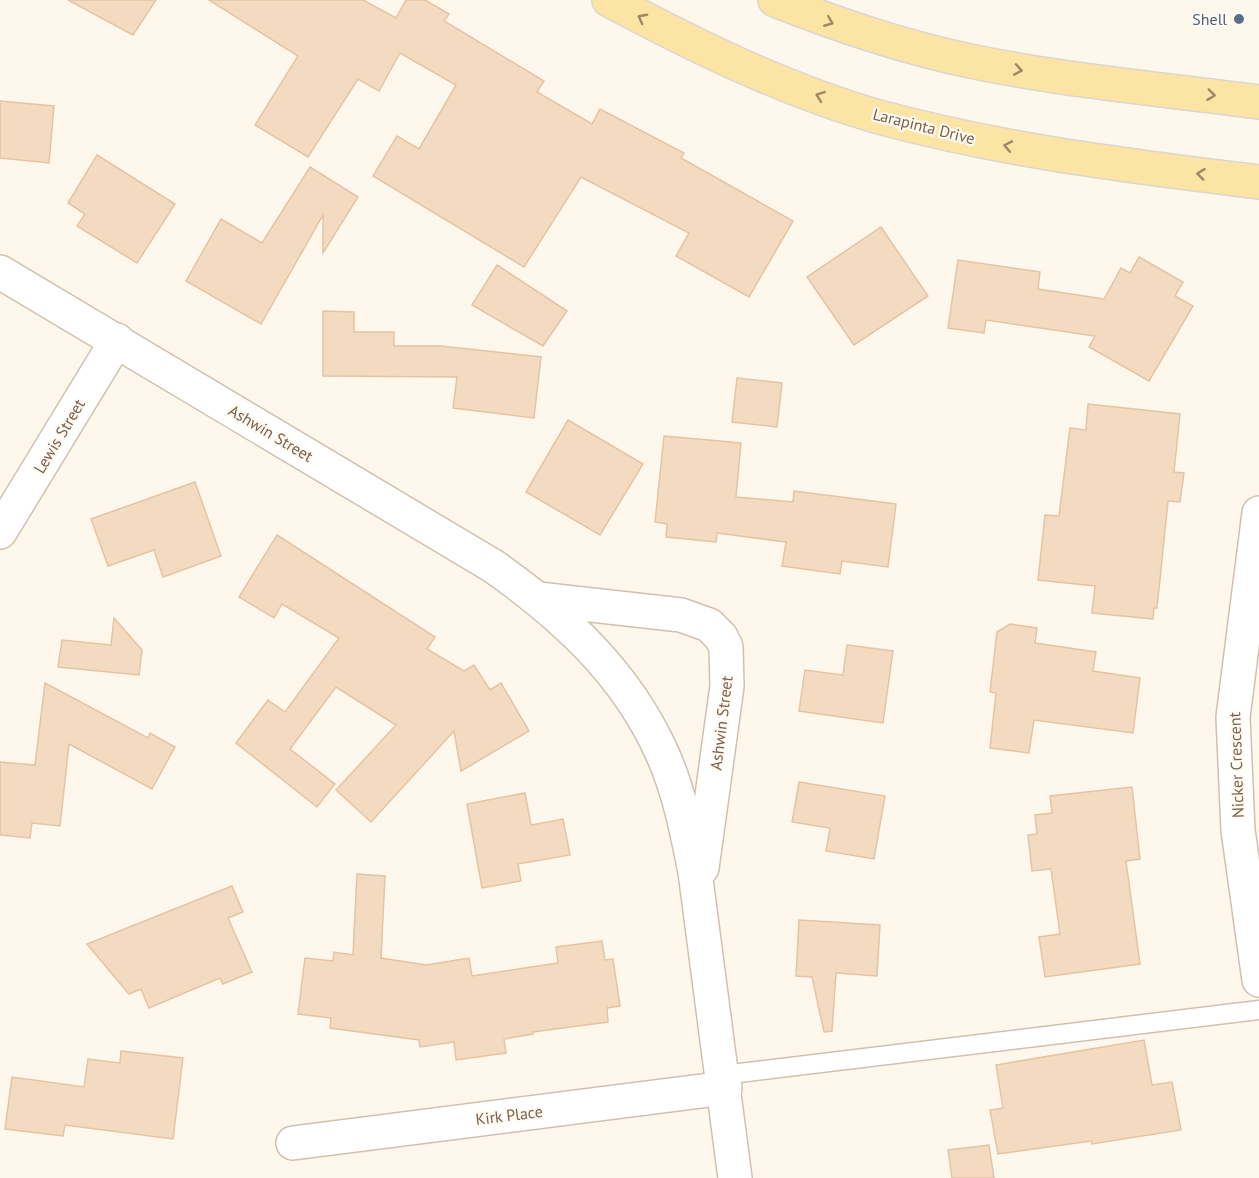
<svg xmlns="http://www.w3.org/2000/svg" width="1259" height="1178" viewBox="0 0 1259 1178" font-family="'PT Sans',sans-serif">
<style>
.building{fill:#f3dbc2;stroke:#e6c3a2;stroke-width:1.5}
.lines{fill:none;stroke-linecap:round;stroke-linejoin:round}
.lane-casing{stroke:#d0c1af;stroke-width:21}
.street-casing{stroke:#d0c1af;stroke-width:36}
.primary-casing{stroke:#dcd6d1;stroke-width:36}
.lane{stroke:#fff;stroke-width:18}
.street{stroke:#fff;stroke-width:33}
.primary{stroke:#fbe4a4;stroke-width:33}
.oneway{stroke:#a08867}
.service-dot{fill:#5c6f8a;stroke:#fffbf2;stroke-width:2}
.labels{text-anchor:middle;stroke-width:4.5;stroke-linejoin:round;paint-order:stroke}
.service-label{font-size:16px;fill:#4e5e75;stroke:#fffbf2;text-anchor:end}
.street-label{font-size:16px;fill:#79614d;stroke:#fffbf2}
</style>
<rect width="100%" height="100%" fill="#fdf8eb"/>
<!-- building -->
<g class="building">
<path d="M68,0H156L133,35Z"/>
<path d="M209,0H363L396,18L406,0H425L449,14L444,21L544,81L537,92L592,124L600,109L684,153L681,158L793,221L749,297L676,256L689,233L581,177L524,267L373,176L397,136L419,149L456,85L400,53L379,91L358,79L308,157L255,125L298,56Z"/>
<path d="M0,101L54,106L49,163L0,158Z"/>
<path d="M97,155L175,204L137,263L77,226L85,214L68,203Z"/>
<path d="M310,167L358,197L323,253V215L261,324L186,281L221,219L262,243Z"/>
<path d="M881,227L928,296L854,345L807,277Z"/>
<path d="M1139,257L1183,282L1175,296L1193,306L1149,381L1089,347L1095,336L986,320L984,333L948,328L958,260L1040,272L1038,289L1104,299L1121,268L1130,273Z"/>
<path d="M497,265L567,311L543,346L472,305Z"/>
<path d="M323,311L354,312V332H394V346H441L541,357L534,418L453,408L457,377L323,376Z"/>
<path d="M737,378L782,383L777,427L732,422Z"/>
<path d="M1088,404L1180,414L1174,472L1184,473L1180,502L1168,501L1157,608H1154L1153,619L1092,613L1095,586L1038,580L1045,515L1059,516L1070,428L1086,430Z"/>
<path d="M568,420L643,464L600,535L526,492Z"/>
<path d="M664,436L741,443L736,497L793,502L794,491L896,504L888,567L842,561L840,574L782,566L786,542L717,533L716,542L666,537L667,524L655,522Z"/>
<path d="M195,482L221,556L163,577L154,550L108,566L91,519Z"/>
<path d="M277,535L435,637L427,649L464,671L474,665L490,690L501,683L529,731L461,771L454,731L371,822L336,790L396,725L336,687L290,749L335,784L317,807L236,743L268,700L285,712L339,638L282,604L274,618L239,597Z"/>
<path d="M114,618L142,650L139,675L58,667L62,640L111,645Z"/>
<path d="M1010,624L1037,628L1035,643L1096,652L1093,671L1140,678L1133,733L1034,720L1029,753L990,748L996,693L990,692L997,632Z"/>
<path d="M847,645L893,651L883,723L799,711L805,670L843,675Z"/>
<path d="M45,683L148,738L150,733L175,747L152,789L69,744L60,826L32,823L30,838L0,835V762L35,765Z"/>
<path d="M799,782L885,796L874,859L826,851L830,828L792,822Z"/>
<path d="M1132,787L1140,859L1126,861L1140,964L1045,977L1039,937L1060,934L1051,869L1032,871L1028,835L1037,834L1035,815L1052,813L1050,796Z"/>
<path d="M525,793L531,825L563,819L570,855L518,864L521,881L482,888L467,804Z"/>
<path d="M357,874L385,876L381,958L426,965L469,958L472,976L558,963L556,947L602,941L605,960L613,959L620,1006L607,1008L608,1022L533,1032V1034L504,1039L506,1053L456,1060L454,1042L420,1047L419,1040L330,1028L331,1018L298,1014L305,958L333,961L334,952L353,955Z"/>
<path d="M232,886L243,912L228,918L252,972L223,984L220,978L149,1008L141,989L129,994L87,944Z"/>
<path d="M799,920L880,925L877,976L836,973L832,1031L824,1032L812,977L796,976Z"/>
<path d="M1144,1040L1152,1085L1172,1082L1181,1130L1092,1144L1091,1141L998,1154L990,1110L1003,1108L996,1065Z"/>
<path d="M121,1051L183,1058L173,1139L65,1125L63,1136L5,1129L12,1077L84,1087L88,1059L120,1063Z"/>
<path d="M989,1145L994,1178H952L948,1150Z"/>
</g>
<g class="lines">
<!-- lane casing -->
<g class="lane-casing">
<path id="lane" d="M723,1075L1259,1010"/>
</g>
<!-- street casing -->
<g class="street-casing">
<g id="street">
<path d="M0,272L493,566C564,616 626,673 662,753C679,790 687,832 695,872L735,1178"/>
<path d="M1259,513L1233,717L1238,830L1259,980"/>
<path d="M0,532L117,340"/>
<path d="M538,599L681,615L709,625L721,637L726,647L727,686L702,868"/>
<path d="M293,1143L725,1088"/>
</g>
</g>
<!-- primary casing -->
<g class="primary-casing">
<g id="primary">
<path d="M609,0C693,45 787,91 879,117C1004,151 1131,166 1259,182"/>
<path d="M775,0C838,25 903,47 970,61C1065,81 1163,89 1259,102"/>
</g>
</g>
<!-- lane -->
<use href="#lane" class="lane"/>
<!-- street -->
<use href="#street" class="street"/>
<!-- primary -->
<use href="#primary" class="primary"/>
</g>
<!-- one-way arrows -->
<defs><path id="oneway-chevron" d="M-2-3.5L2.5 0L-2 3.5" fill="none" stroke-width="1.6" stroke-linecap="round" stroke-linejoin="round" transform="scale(1.5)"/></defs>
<g class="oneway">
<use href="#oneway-chevron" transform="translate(642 18) rotate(-152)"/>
<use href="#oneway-chevron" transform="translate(829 22) rotate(22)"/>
<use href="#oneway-chevron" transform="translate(1018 70) rotate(10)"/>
<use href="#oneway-chevron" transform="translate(1211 95) rotate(7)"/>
<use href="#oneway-chevron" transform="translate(820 96) rotate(-160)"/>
<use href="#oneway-chevron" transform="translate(1008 146) rotate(-169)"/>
<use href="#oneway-chevron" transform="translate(1201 174) rotate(-173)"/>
</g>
<!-- markers -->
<circle class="service-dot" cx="1239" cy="19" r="6"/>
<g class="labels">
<!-- service labels -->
<g class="service-label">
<text x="1227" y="25">Shell</text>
</g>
<!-- street labels -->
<g class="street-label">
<text transform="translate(924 126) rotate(14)" y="6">Larapinta Drive</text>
<text transform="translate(271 433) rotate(31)" y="6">Ashwin Street</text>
<text transform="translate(59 436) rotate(-59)" y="6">Lewis Street</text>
<text transform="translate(721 723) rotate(-83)" y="6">Ashwin Street</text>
<text transform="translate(1236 765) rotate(-92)" y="6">Nicker Crescent</text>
<text transform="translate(509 1115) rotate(-7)" y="6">Kirk Place</text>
</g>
</g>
</svg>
